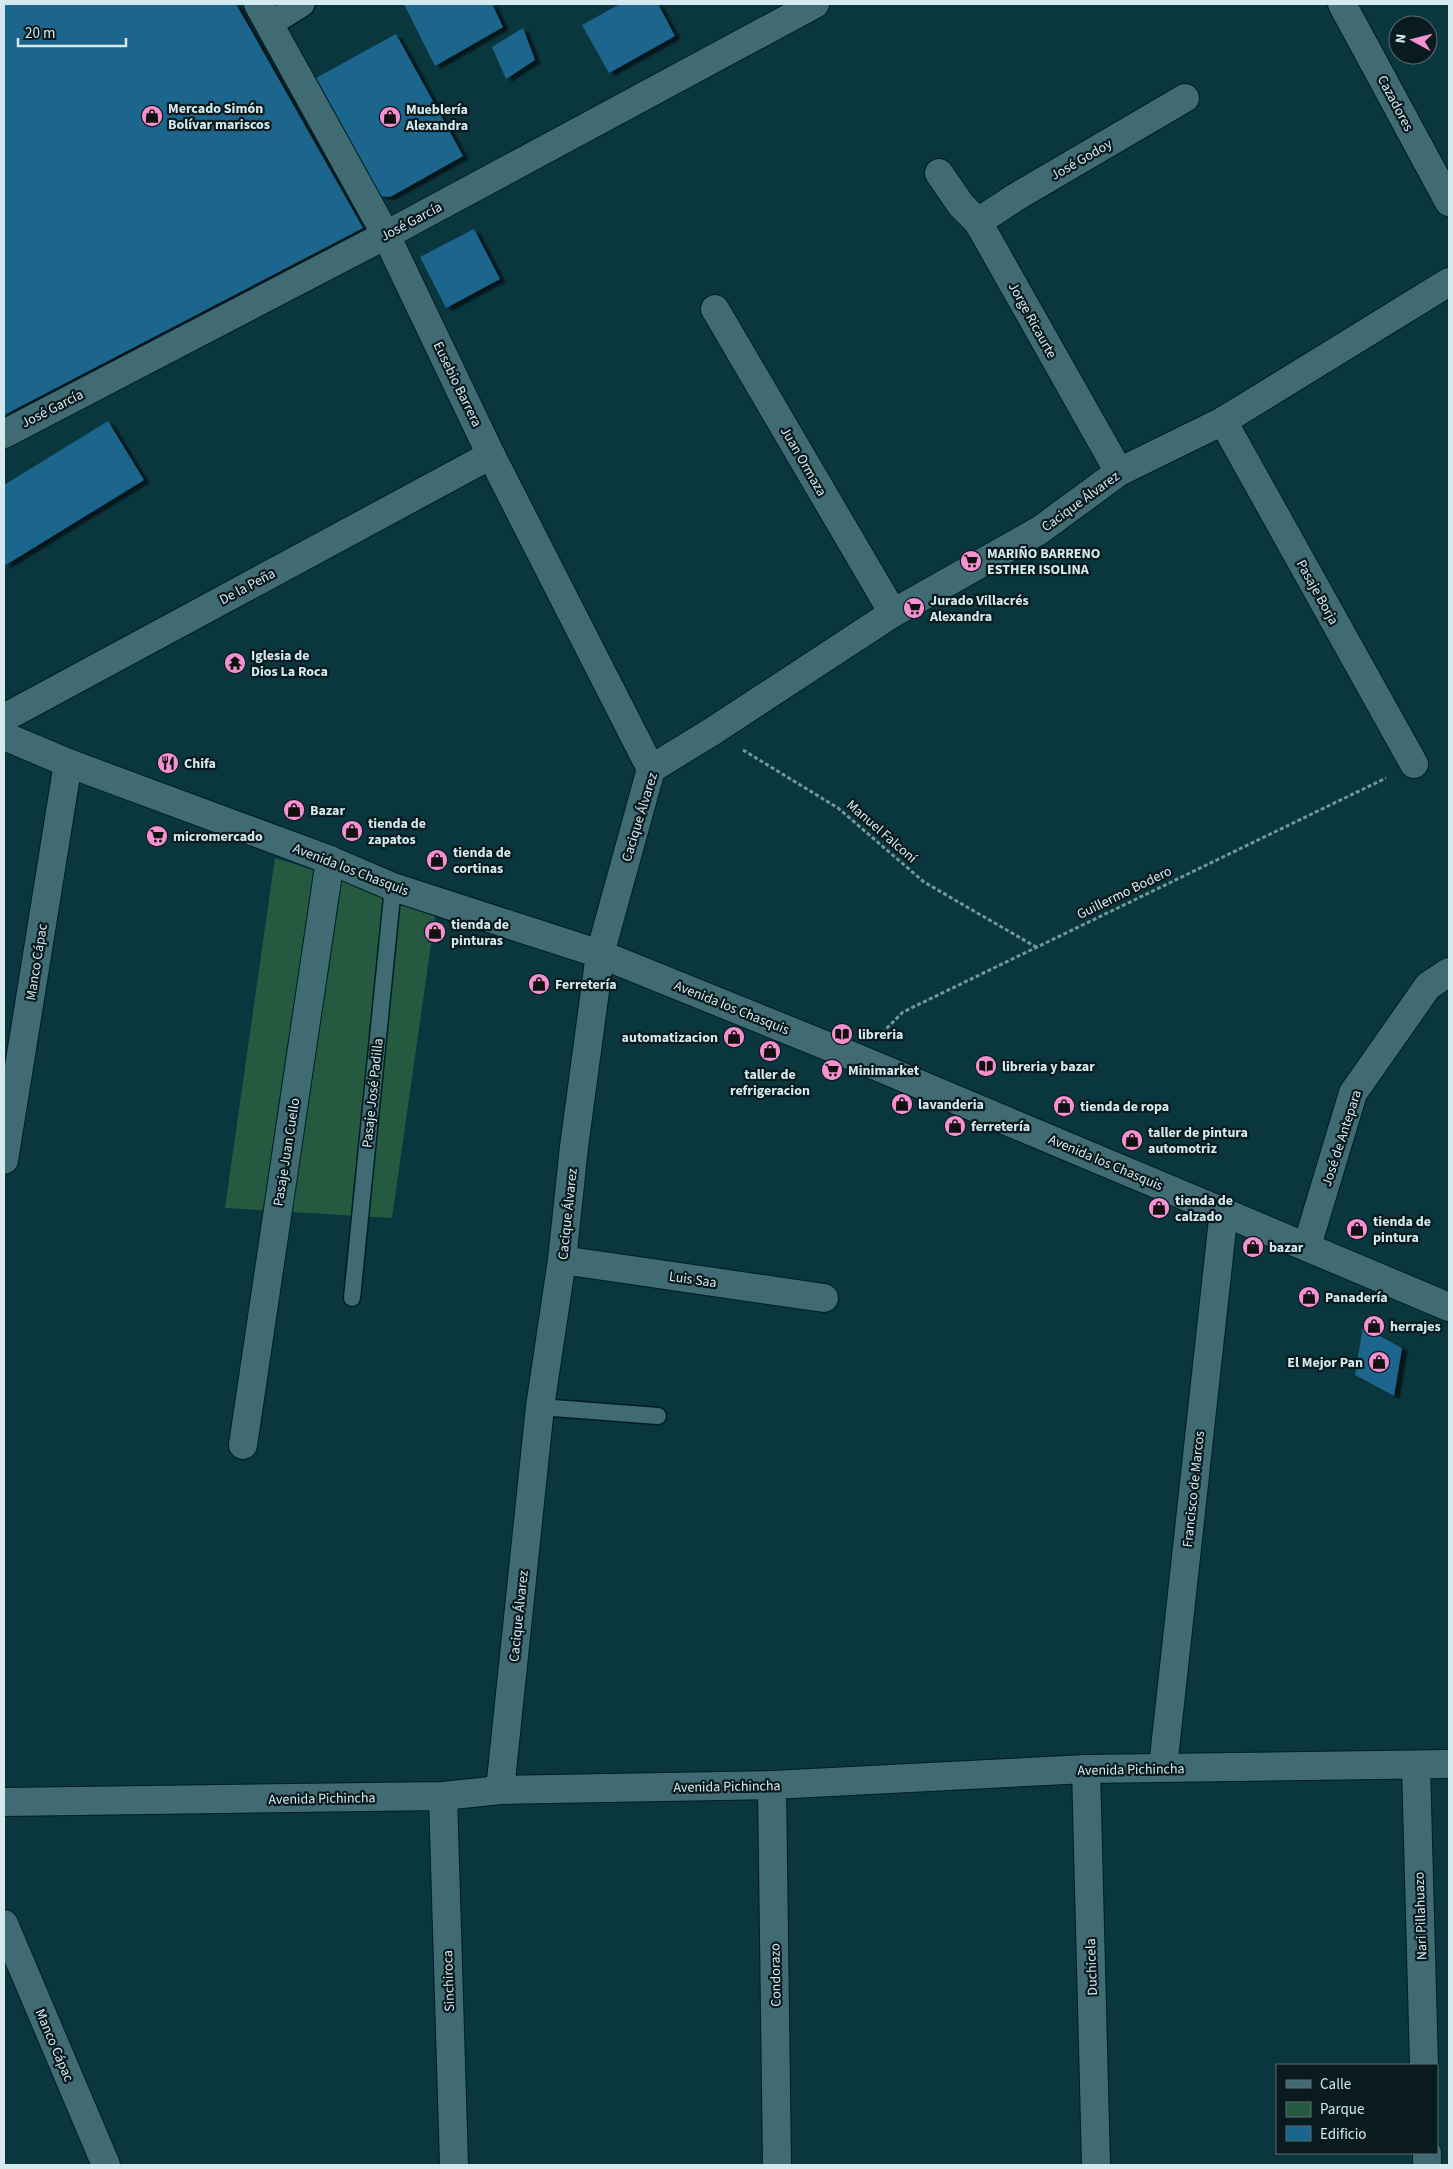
<svg xmlns="http://www.w3.org/2000/svg" width="1453" height="2169" viewBox="0 0 1453 2169" font-family="'Source Sans 3',sans-serif">
<style>
.green{fill:#255a40}
.building{fill:#1a658d;filter:url(#shadow)}
.lines{fill:none;stroke-linecap:round;stroke-linejoin:round}
.service-casing{stroke:#001d22;stroke-width:19}
.pedestrian-casing{stroke:#001d22;stroke-width:28}
.minor-casing{stroke:#001d22;stroke-width:30}
.secondary-casing{stroke:#001d22;stroke-width:30}
.path{stroke:#75969c;stroke-width:3;stroke-dasharray:4 2.5;stroke-linecap:butt}
.service{stroke:#416b73;stroke-width:16}
.pedestrian{stroke:#416b73;stroke-width:25}
.minor{stroke:#416b73;stroke-width:28}
.secondary{stroke:#416b73;stroke-width:28}
.labels{text-anchor:middle;stroke-width:4.5;stroke-linejoin:round;paint-order:stroke}
.street-label{font-size:14px;fill:#d4eaee;stroke:#0a1b1f}
.poi-label{font-size:14px;font-weight:bold;fill:#d4eaee;stroke:#0a1b1f;text-anchor:start}
</style>
<defs>
<filter id="shadow"><feDropShadow dx="5.5" dy="3" stdDeviation="1" flood-color="#0009"/></filter>
</defs>
<rect width="100%" height="100%" fill="#0a373e"/>
<!-- green -->
<path class="green" d="M275,858L436,909L392,1218L225,1208Z"/>
<!-- building -->
<g class="building">
<path d="M4,4H236L363,228L4,415Z"/>
<path d="M404,4H492L503,27L435,66Z"/>
<path d="M620,4H658L675,36L609,73L582,25Z"/>
<path d="M523,28L535,60L506,79L492,47Z"/>
<path d="M396,34L463,156L390,197L381,196L316,78Z"/>
<path d="M474,229L500,279L446,308L420,257Z"/>
<path d="M108,421L144,480L4,566V485Z"/>
<path d="M1363,1327L1402,1348L1394,1396L1355,1375Z"/>
</g>
<g class="lines">
<!-- service casing -->
<g class="service-casing">
<g id="service">
<path d="M352,1298L393,887"/>
<path d="M540,1407L658,1416"/>
</g>
</g>
<!-- pedestrian casing -->
<g class="pedestrian-casing">
<path id="pedestrian" d="M270,24L302,4"/>
</g>
<!-- minor casing -->
<g class="minor-casing">
<g id="minor">
<path d="M258,4L386,235L491,455L651,769"/>
<path d="M1342,4L1449,202"/>
<path d="M939,173L961,205L978,222L1119,472"/>
<path d="M978,222L1016,197L1185,98"/>
<path d="M715,309L893,613"/>
<path d="M1223,421L1414,764"/>
<path d="M4,434L386,235L815,4"/>
<path d="M4,718L491,455"/>
<path d="M4,1160L68,763"/>
<path d="M1307,1246L1353,1093L1428,986L1449,972"/>
<path d="M562,1260L824,1298"/>
<path d="M243,1445L330,860"/>
<path d="M1416,1766L1424,2065"/>
<path d="M1163,1767L1224,1210"/>
<path d="M1086,1769L1096,2165"/>
<path d="M772,1785L777,2165"/>
<path d="M500,1790L540,1407L562,1260L574,1147L600,954L651,769L713,731L893,613L1040,530L1119,472L1223,421L1449,282"/>
<path d="M443,1796L454,2165"/>
<path d="M4,1924L106,2165"/>
<path d="M1427,2153V2165"/>
</g>
</g>
<!-- secondary casing -->
<g class="secondary-casing">
<g id="secondary">
<path d="M4,736L68,763L330,860L393,887L600,954L857,1058L1449,1307"/>
<path d="M4,1802L443,1796L500,1790L772,1785L1086,1769L1449,1764"/>
</g>
</g>
<!-- path -->
<g class="path">
<path d="M743,750L838,808L924,882L1036,947"/>
<path d="M882,1033L903,1012L1386,778"/>
</g>
<!-- service -->
<use href="#service" class="service"/>
<!-- pedestrian -->
<use href="#pedestrian" class="pedestrian"/>
<!-- minor -->
<use href="#minor" class="minor"/>
<!-- secondary -->
<use href="#secondary" class="secondary"/>
</g>
<!-- icons -->
<defs>
<g id="shop-disc" transform="scale(1.125)"><circle r="9.5" fill="#f590d1" stroke="#0a1b1f"/><path d="M-5-2.5h2.3a2.7 3.5 0 0 1 5.4 0H5L5.5 6h-11ZM-1.5-2.5h3a1.5 2.3 0 0 0-3 0Z" fill="#111"/></g>
<g id="supermarket-disc" transform="scale(1.125)"><circle r="9.5" fill="#f590d1" stroke="#0a1b1f"/><path d="M-6-5.5h2.5l.6 2H6L4.5 2H-2.5L-4.4-4H-6ZM-1.5 3.2a1.3 1.3 0 1 0 .1 0ZM3 3.2a1.3 1.3 0 1 0 .1 0Z" fill="#111"/></g>
<g id="temple-disc" transform="scale(1.125)"><circle r="9.5" fill="#f590d1" stroke="#0a1b1f"/><path d="M0-6L5-2H3V0L6.5 2.5H4V6H1.5V3h-3V6H-4V2.5H-6.5L-3 0V-2H-5Z" fill="#111"/></g>
<g id="restaurant-disc" transform="scale(1.125)"><circle r="9.5" fill="#f590d1" stroke="#0a1b1f"/><path d="M-5-6h1v4h1v-4h1v4h1v-4h1v5L-1.5 .5V6h-2V.5L-5-1ZM5-6V6H3V1.5H1.5Q1.5-4 5-6Z" fill="#111"/></g>
<g id="library-disc" transform="scale(1.125)"><circle r="9.5" fill="#f590d1" stroke="#0a1b1f"/><path d="M-6-4Q-3-5.5-.7-3.5V5Q-3 3-6 4ZM6-4Q3-5.5 .7-3.5V5Q3 3 6 4Z" fill="#111"/></g>
</defs>
<g fill-rule="evenodd">
<use href="#shop-disc" x="152" y="116"/>
<use href="#shop-disc" x="390" y="117"/>
<use href="#supermarket-disc" x="971" y="561"/>
<use href="#supermarket-disc" x="914" y="608"/>
<use href="#temple-disc" x="235" y="663"/>
<use href="#restaurant-disc" x="168" y="763"/>
<use href="#shop-disc" x="294" y="810"/>
<use href="#shop-disc" x="352" y="831"/>
<use href="#supermarket-disc" x="157" y="836"/>
<use href="#shop-disc" x="437" y="860"/>
<use href="#shop-disc" x="435" y="932"/>
<use href="#shop-disc" x="539" y="984"/>
<use href="#library-disc" x="842" y="1034"/>
<use href="#shop-disc" x="734" y="1037"/>
<use href="#shop-disc" x="770" y="1051"/>
<use href="#library-disc" x="986" y="1066"/>
<use href="#supermarket-disc" x="832" y="1070"/>
<use href="#shop-disc" x="902" y="1104"/>
<use href="#shop-disc" x="1064" y="1106"/>
<use href="#shop-disc" x="955" y="1126"/>
<use href="#shop-disc" x="1132" y="1140"/>
<use href="#shop-disc" x="1159" y="1208"/>
<use href="#shop-disc" x="1357" y="1229"/>
<use href="#shop-disc" x="1253" y="1247"/>
<use href="#shop-disc" x="1309" y="1297"/>
<use href="#shop-disc" x="1374" y="1326"/>
<use href="#shop-disc" x="1379" y="1362"/>
</g>
<g class="labels">
<!-- street labels -->
<g class="street-label">
<text transform="translate(1396 103) rotate(62)" y="5">Cazadores</text>
<text transform="translate(1081 159) rotate(-30)" y="5">José Godoy</text>
<text transform="translate(411 221) rotate(-28)" y="5">José García</text>
<text transform="translate(1033 320) rotate(61)" y="5">Jorge Ricaurte</text>
<text transform="translate(458 384) rotate(64)" y="5">Eusebio Barrera</text>
<text transform="translate(52 408) rotate(-27)" y="5">José García</text>
<text transform="translate(804 461) rotate(60)" y="5">Juan Ormaza</text>
<text transform="translate(1080 501) rotate(-36)" y="5">Cacique Álvarez</text>
<text transform="translate(247 586) rotate(-28)" y="5">De la Peña</text>
<text transform="translate(1318 592) rotate(61)" y="5">Pasaje Borja</text>
<text transform="translate(639 817) rotate(-73)" y="5">Cacique Álvarez</text>
<text transform="translate(882 831) rotate(41)" y="5">Manuel Falconí</text>
<text transform="translate(351 869) rotate(21)" y="5">Avenida los Chasquis</text>
<text transform="translate(1124 892) rotate(-26)" y="5">Guillermo Bodero</text>
<text transform="translate(36 962) rotate(-81)" y="5">Manco Cápac</text>
<text transform="translate(732 1007) rotate(22)" y="5">Avenida los Chasquis</text>
<text transform="translate(372 1093) rotate(-84)" y="5">Pasaje José Padilla</text>
<text transform="translate(1341 1138) rotate(-72)" y="5">José de Antepara</text>
<text transform="translate(286 1152) rotate(-81)" y="5">Pasaje Juan Cuello</text>
<text transform="translate(1106 1162) rotate(23)" y="5">Avenida los Chasquis</text>
<text transform="translate(567 1214) rotate(-84)" y="5">Cacique Álvarez</text>
<text transform="translate(693 1279) rotate(8)" y="5">Luis Saa</text>
<text transform="translate(1193 1489) rotate(-84)" y="5">Francisco de Marcos</text>
<text transform="translate(518 1616) rotate(-84)" y="5">Cacique Álvarez</text>
<text transform="translate(1131 1769) rotate(-1)" y="5">Avenida Pichincha</text>
<text transform="translate(727 1786) rotate(-1)" y="5">Avenida Pichincha</text>
<text transform="translate(322 1798) rotate(-1)" y="5">Avenida Pichincha</text>
<text transform="translate(1420 1916) rotate(-92)" y="5">Nari Pillahuazo</text>
<text transform="translate(1091 1967) rotate(-92)" y="5">Duchicela</text>
<text transform="translate(775 1975) rotate(-91)" y="5">Condorazo</text>
<text transform="translate(448 1981) rotate(-92)" y="5">Sinchiroca</text>
<text transform="translate(55 2045) rotate(67)" y="5">Manco Cápac</text>
</g>
<!-- poi labels -->
<g class="poi-label">
<text x="168" y="113">Mercado Simón<tspan x="168" dy="16">Bolívar mariscos</tspan></text>
<text x="406" y="114">Mueblería<tspan x="406" dy="16">Alexandra</tspan></text>
<text x="987" y="558">MARIÑO BARRENO<tspan x="987" dy="16">ESTHER ISOLINA</tspan></text>
<text x="930" y="605">Jurado Villacrés<tspan x="930" dy="16">Alexandra</tspan></text>
<text x="251" y="660">Iglesia de<tspan x="251" dy="16">Dios La Roca</tspan></text>
<text x="184" y="768">Chifa</text>
<text x="310" y="815">Bazar</text>
<text x="368" y="828">tienda de<tspan x="368" dy="16">zapatos</tspan></text>
<text x="173" y="841">micromercado</text>
<text x="453" y="857">tienda de<tspan x="453" dy="16">cortinas</tspan></text>
<text x="451" y="929">tienda de<tspan x="451" dy="16">pinturas</tspan></text>
<text x="555" y="989">Ferretería</text>
<text x="858" y="1039">libreria</text>
<text x="718" y="1042" text-anchor="end">automatizacion</text>
<text x="1002" y="1071">libreria y bazar</text>
<text x="848" y="1075">Minimarket</text>
<text x="770" y="1079" text-anchor="middle">taller de<tspan x="770" dy="16">refrigeracion</tspan></text>
<text x="918" y="1109">lavanderia</text>
<text x="1080" y="1111">tienda de ropa</text>
<text x="971" y="1131">ferretería</text>
<text x="1148" y="1137">taller de pintura<tspan x="1148" dy="16">automotriz</tspan></text>
<text x="1175" y="1205">tienda de<tspan x="1175" dy="16">calzado</tspan></text>
<text x="1373" y="1226">tienda de<tspan x="1373" dy="16">pintura</tspan></text>
<text x="1269" y="1252">bazar</text>
<text x="1325" y="1302">Panadería</text>
<text x="1390" y="1331">herrajes</text>
<text x="1363" y="1367" text-anchor="end">El Mejor Pan</text>
</g>
</g>
<!-- border -->
<rect width="1453" height="2169" fill="none" stroke="#d4eaee" stroke-width="10"/>
<!-- legend -->
<rect x="1276" y="2064" width="162" height="90" fill="#0a1b1f" stroke="#5b6e72"/>
<rect x="1286" y="2080" width="25" height="8" fill="#416b73" stroke="#5b6e72"/>
<text x="1320" y="2089" font-size="15" fill="#d4eaee">Calle</text>
<rect x="1286" y="2102" width="25" height="15" fill="#255a40" stroke="#5b6e72"/>
<text x="1320" y="2114" font-size="15" fill="#d4eaee">Parque</text>
<rect x="1286" y="2126" width="25" height="15" fill="#1a658d" stroke="#5b6e72"/>
<text x="1320" y="2139" font-size="15" fill="#d4eaee">Edificio</text>
<!-- north arrow -->
<g transform="translate(1413 40) rotate(277)"><circle r="24" fill="#0a1b1f" stroke="#5b6e72"/>
<path d="M0-4L9 19L0 12L-9 19Z" fill="#f590d1"/>
<text y="-8" font-size="14" font-weight="bold" text-anchor="middle" fill="#d4eaee">N</text>
</g>
<!-- scale -->
<path d="M18 38v8h108v-8" fill="none" stroke="#d4eaee" stroke-width="2.5"/>
<text x="25" y="38" font-size="15" fill="#d4eaee" stroke="#0a1b1f" stroke-width="4" paint-order="stroke">20 m</text>
</svg>
